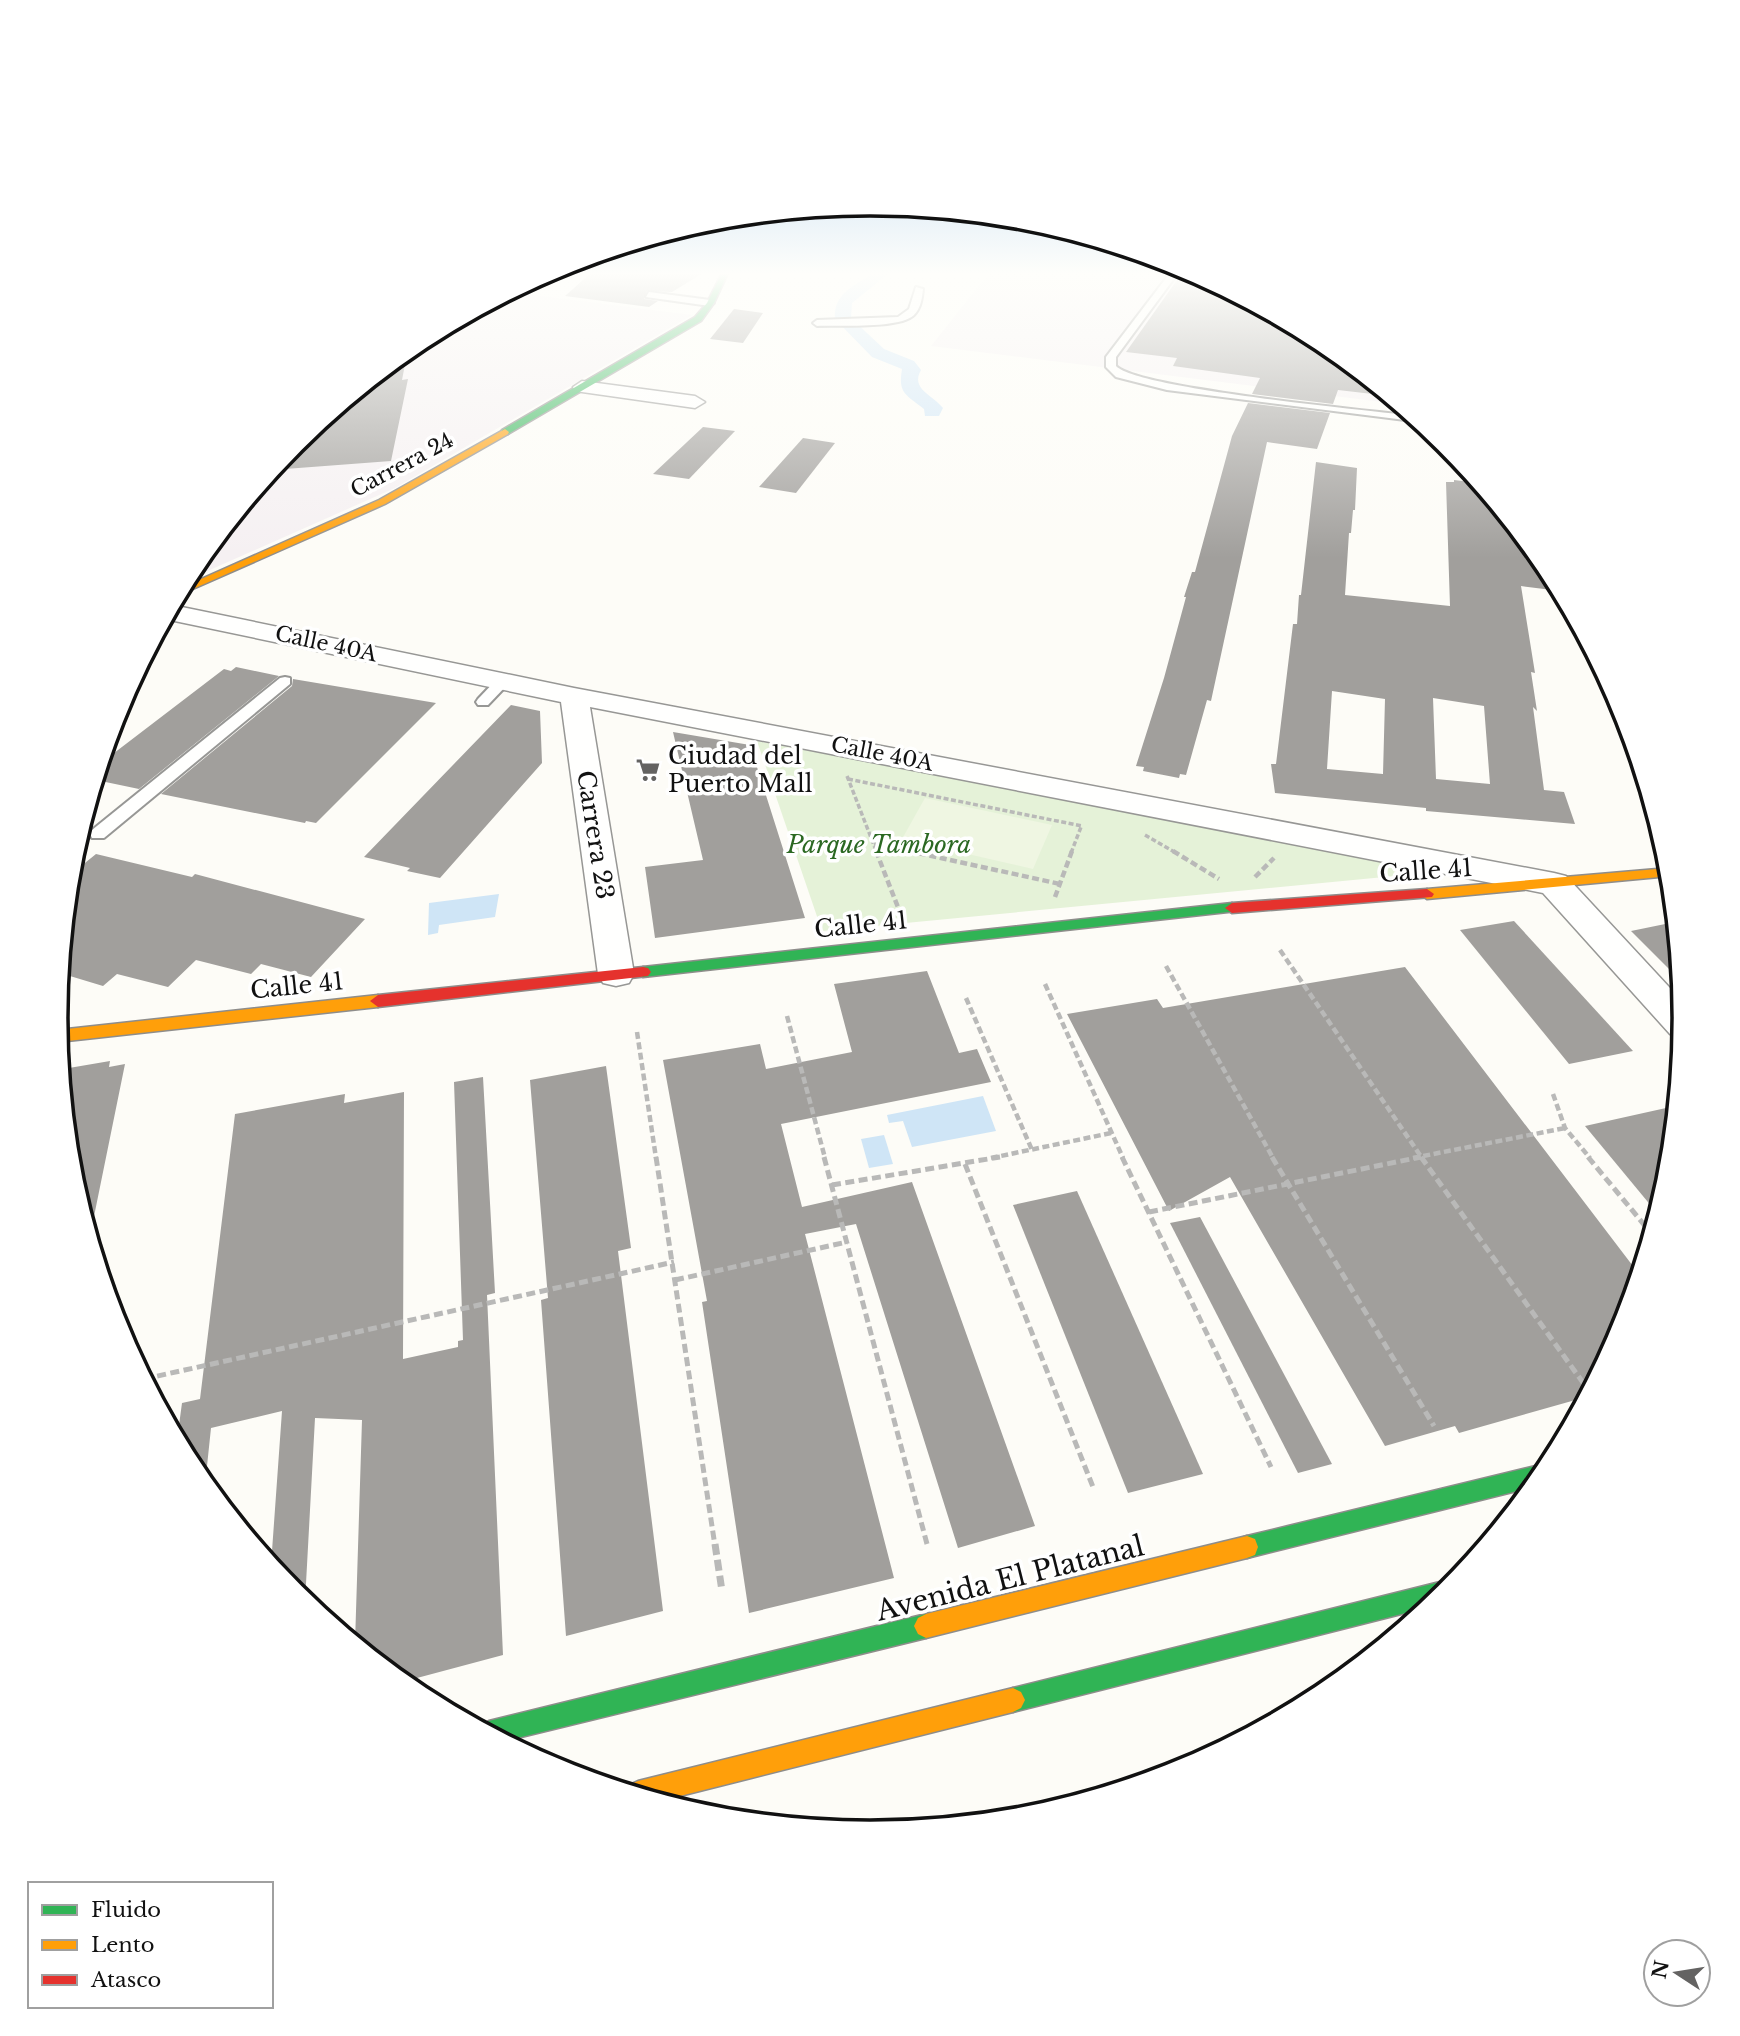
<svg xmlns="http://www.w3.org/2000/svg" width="1740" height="2036" viewBox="0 0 1740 2036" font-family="'Libre Baskerville',serif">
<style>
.industrial{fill:#f5f0f2}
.green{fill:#e5f2d8}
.pitch{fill:#eff6e2}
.water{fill:#cfe5f6}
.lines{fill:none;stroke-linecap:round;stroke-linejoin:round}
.canal{fill:#cfe5f6;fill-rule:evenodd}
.building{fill:#a19f9c;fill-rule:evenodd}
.lane-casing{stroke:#979795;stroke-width:4}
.street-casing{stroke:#979795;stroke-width:3}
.fast-casing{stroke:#8e8d8b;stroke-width:3}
.slow-casing{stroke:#8e8d8b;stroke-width:3}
.jam-casing{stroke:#8e8d8b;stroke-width:3}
.path-far3{stroke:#b9b9b8;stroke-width:3.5;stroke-dasharray:5 2.5;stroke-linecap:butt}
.path-far2{stroke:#b9b9b8;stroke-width:4.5;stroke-dasharray:7 3.5;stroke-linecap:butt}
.path-far1{stroke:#b9b9b8;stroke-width:5;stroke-dasharray:9 4.5;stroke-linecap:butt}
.path{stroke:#b9b9b8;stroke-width:7;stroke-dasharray:11 5;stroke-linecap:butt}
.lane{fill:#fffffe;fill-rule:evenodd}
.street{fill:#fffffe;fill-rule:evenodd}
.fast{fill:#30b455;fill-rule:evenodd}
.slow{fill:#ff9f0a;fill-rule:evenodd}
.jam{fill:#e5322d;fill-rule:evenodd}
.labels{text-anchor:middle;stroke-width:7;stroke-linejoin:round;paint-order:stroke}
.far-street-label{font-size:21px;fill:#111;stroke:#fff}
.poi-label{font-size:24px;fill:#111;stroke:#fff;text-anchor:start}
.street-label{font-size:24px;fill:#111;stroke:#fff}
.park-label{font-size:24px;font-style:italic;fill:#2b6822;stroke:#fff}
.near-street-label{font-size:28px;fill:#111;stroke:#fff}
.rim{fill:none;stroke:#111;stroke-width:3.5}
</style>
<rect width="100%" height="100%" fill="#fdfcf7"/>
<!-- industrial -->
<g class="industrial">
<path d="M989,273H1194L1323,341L1398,404L931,346Z"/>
<path d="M510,292L692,315L395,488L185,581L193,565L295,442L418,341Z"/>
</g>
<!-- green -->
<path class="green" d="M757,741L1291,840L1426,873L822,931Z"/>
<!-- pitch -->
<path class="pitch" d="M925,798L1052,825L1033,869L902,839Z"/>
<!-- water -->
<g class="water">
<path d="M499,894L495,917L439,925L438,933L428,935L429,903Z"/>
<path d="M983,1096L996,1131L912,1147L903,1121L889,1123L887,1115Z"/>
<path d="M884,1135L893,1164L869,1168L861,1139Z"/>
</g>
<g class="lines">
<!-- canal -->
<path class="canal" d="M873,273H889L852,303L851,318L884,349L914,361L921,370C910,389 933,395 943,408L939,416H925L924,409C905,394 898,393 902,369L872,357L835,319C833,294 854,286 873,273Z"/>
</g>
<!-- building -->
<g class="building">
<path d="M591,273H703L672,292L647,291L644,299L658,301L649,307L565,296Z"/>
<path d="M1182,273H1194L1323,341L1390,396L1338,390L1333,404L1252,394L1260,378L1173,366L1177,358L1126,352Z"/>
<path d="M734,309L763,313L743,343L710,339Z"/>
<path d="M408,349L402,380L408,379L391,461L285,469L295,442Z"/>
<path d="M1248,403L1330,413L1317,449L1267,442L1211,701L1207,700L1186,775L1180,774L1179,778L1143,771L1144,767L1136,766L1164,678L1186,597H1184L1192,572H1195L1232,436Z"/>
<path d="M703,427L735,431L689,479L653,474Z"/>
<path d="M803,438L835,443L796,493L759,487Z"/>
<path d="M1316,462L1357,468L1355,510H1353L1351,533H1349L1345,595L1450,606L1446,482H1454V480L1479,483L1547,566L1560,591L1521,586L1535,673L1531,672L1537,711L1533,707L1544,790L1564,792L1575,824L1426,811V808L1275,793L1271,764H1276L1293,624H1297L1299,595H1301ZM1332,691L1385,699L1383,774L1327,769ZM1433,698L1484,706L1490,784L1436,779Z"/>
<path d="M236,667L279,676L139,789L96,780L101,763L224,669L231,671Z"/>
<path d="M293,679L436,703L316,823L306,821L305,823L161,794L292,686Z"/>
<path d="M511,705L540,711L542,763L440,878L407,871L410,868L364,857Z"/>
<path d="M673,732L750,745L805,918L655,938L645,867L703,860Z"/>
<path d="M96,854L192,877L195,874L365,919L311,977L261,964L251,974L196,960L168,987L117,974L103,986L60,973L70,875Z"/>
<path d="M1514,921L1633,1051L1569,1064L1460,930Z"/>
<path d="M1675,922L1680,976V980L1631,931Z"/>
<path d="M1405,967L1639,1274L1622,1330L1586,1397L1459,1433L1455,1426L1385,1446L1230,1177L1169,1211L1067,1014L1157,999L1163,1008Z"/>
<path d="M927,971L959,1053L977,1049L991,1082L781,1124L802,1207L912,1182L1035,1526L958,1548L856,1224L805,1234L894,1578L749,1613L702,1302L707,1301L663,1060L760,1044L766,1069L852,1052L834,984Z"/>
<path d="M110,1061L109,1067L125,1064L90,1236L72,1176L62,1076L68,1075L69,1068Z"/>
<path d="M606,1066L631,1248L618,1251L663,1611L566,1636L541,1300L548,1298L530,1080Z"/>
<path d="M483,1077L495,1293L487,1295L503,1655L402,1682L355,1643L362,1420L315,1418L305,1602L271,1565L282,1411L211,1428L205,1485L193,1470L177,1440L182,1403L200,1399L235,1114L345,1094L344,1103L404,1092L403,1359L458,1347V1341L463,1340L454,1082Z"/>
<path d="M1675,1106L1668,1177L1657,1213L1585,1126Z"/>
<path d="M1077,1191L1203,1474L1128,1493L1013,1205Z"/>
<path d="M1200,1217L1332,1464L1298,1473L1170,1223Z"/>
</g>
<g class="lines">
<!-- lane casing -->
<g class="lane-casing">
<g id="lane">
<path d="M1170,273H1178L1116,357V366C1138,389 1367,410 1414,416L1421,422L1167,390L1116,377L1106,367V357Z"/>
<path d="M916,287L923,289C922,298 921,308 914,315C900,329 838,325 817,326L813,323L817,320L898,317L909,309Z"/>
<path d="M649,292L710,300L714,303L710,306L646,297Z"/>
<path d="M285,677L290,678V684L104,838H92L90,834L92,830L280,678Z"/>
<path d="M503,677L510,681L508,684L488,705H478L476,702L478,699L498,678Z"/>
</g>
</g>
<!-- street casing -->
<g class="street-casing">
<g id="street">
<path d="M582,381L695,396L705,402L695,408L575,391L573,387Z"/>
<path d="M172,605L574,688L1554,873L1566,876L1682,1001V1038L1670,1034L1543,893L590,707L634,974L629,983L616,986L603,983L598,974L561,702L165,619Z"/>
</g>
</g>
<!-- fast casing -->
<g class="fast-casing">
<g id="fast">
<path d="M722,273H728L714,303L701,321L508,434H502V430L695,317L707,303Z"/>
<path d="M1232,903L1239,908L1237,911L643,977L635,972L643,967Z"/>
<path d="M1544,1464L1549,1466L1533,1487L1247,1558L1239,1555L1236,1547L1239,1539L1247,1536Z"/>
<path d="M1448,1580L1455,1582L1429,1607L1013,1712L1005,1708L1001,1700L1005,1692L1013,1688Z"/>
<path d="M926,1614L934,1618L938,1626L934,1634L926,1638L505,1741L479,1728L489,1721Z"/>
</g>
</g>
<!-- slow casing -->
<g class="slow-casing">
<g id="slow">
<path d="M505,429L509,432L508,434L385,504L177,596L181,588L379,500Z"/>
<path d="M1669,868L1670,876L1427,899L1420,894L1427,889Z"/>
<path d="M378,995L386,1001L378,1007L58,1042V1030Z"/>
<path d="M1247,1536L1255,1539L1258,1547L1255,1555L1247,1558L926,1638L918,1634L914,1626L918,1618L926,1614Z"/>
<path d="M1013,1688L1021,1692L1025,1700L1021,1708L1013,1712L660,1801L627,1791L629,1785L638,1781Z"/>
</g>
</g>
<!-- jam casing -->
<g class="jam-casing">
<g id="jam">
<path d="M1427,889L1434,894L1432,897L1232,913L1225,908L1232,903Z"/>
<path d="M643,967L648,968L651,972L648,976L378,1007L370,1001L378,995Z"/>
</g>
</g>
<!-- path-far3 -->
<g class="path-far3">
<path d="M847,776L877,853"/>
<path d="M848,779L1082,826"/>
<path d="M1145,835L1176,853"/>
<path d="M874,844L917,853"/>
<path d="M1071,853L1081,827"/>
</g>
<!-- path-far2 -->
<g class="path-far2">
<path d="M876,851L901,915"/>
<path d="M909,851L1060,884"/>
<path d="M1173,851L1219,879"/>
<path d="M1255,877L1274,858"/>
<path d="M1055,897L1072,851"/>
<path d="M1280,950L1422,1158"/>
<path d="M1166,966L1273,1158"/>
<path d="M1045,984L1123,1158"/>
<path d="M966,998L1032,1150"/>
<path d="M787,1016L825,1158"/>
<path d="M637,1032L656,1158"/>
<path d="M1553,1094L1565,1128L1590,1158"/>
<path d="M991,1158L1111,1133"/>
<path d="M1413,1158L1565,1128"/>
</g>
<!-- path-far1 -->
<g class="path-far1">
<path d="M656,1157L715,1546"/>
<path d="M824,1157L927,1544"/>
<path d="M1122,1157L1271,1467"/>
<path d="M1272,1157L1434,1426"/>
<path d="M1421,1157L1589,1391"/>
<path d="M1588,1157L1651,1233"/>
<path d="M965,1164L1093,1487"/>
<path d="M832,1185L1000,1157"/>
<path d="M1149,1212L1421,1157"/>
<path d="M675,1280L847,1242"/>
<path d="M144,1379L674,1262"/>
</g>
<!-- path -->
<path class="path" d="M715,1544L722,1591"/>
<!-- lane -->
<use href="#lane" class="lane"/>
<!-- street -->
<use href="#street" class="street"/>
<!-- fast -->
<use href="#fast" class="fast"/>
<!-- slow -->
<use href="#slow" class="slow"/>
<!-- jam -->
<use href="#jam" class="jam"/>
</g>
<!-- sky -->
<linearGradient id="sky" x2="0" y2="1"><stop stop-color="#9ec8ee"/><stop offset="0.49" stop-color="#fefefb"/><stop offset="1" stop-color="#fefefb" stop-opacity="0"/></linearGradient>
<rect width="1740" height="558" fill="url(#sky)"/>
<!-- icons -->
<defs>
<g id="supermarket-bare" transform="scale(1.89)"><path d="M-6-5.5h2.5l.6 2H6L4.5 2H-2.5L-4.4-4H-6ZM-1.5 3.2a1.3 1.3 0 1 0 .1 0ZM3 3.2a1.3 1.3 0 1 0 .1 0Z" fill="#646362" stroke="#fff" stroke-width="2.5" paint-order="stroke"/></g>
</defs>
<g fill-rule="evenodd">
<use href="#supermarket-bare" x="648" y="770"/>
</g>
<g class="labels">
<!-- far-street labels -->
<g class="far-street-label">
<text transform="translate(402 465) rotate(-28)" y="7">Carrera 24</text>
<text transform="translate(326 644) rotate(12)" y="7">Calle 40A</text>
<text transform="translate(882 754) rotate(11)" y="7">Calle 40A</text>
</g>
<!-- poi labels -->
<g class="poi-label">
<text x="668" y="764">Ciudad del<tspan x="668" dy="28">Puerto Mall</tspan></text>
</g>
<!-- street labels -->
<g class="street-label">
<text transform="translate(595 835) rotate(81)" y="8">Carrera 23</text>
<text transform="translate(1426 871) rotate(-4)" y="8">Calle 41</text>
<text transform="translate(861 925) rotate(-6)" y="8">Calle 41</text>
<text transform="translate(297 986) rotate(-6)" y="8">Calle 41</text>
</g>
<!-- park labels -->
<g class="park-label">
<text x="879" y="853">Parque Tambora</text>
</g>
<!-- near-street labels -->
<g class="near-street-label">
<text transform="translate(1010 1578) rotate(-14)" y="10">Avenida El Platanal</text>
</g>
</g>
<!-- crop -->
<path d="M0 0H1740V2036H0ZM68 1018a802 802 0 1 1 1604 0a802 802 0 1 1-1604 0Z" fill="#fff" fill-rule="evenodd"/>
<path class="rim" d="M68 1018a802 802 0 1 1 1604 0a802 802 0 1 1-1604 0Z"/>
<!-- legend -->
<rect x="28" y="1882" width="245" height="126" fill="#ffffff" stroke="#a0a0a0" stroke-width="2"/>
<rect x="42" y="1905" width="35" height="10" fill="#30b455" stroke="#a0a0a0" stroke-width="2"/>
<text x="91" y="1917" font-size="21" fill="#111111">Fluido</text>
<rect x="42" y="1940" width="35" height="10" fill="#ff9f0a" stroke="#a0a0a0" stroke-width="2"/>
<text x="91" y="1952" font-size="21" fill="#111111">Lento</text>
<rect x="42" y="1975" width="35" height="10" fill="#e5322d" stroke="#a0a0a0" stroke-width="2"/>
<text x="91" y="1987" font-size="21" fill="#111111">Atasco</text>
<!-- north arrow -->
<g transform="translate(1677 1973) rotate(282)"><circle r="33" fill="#ffffff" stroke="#a0a0a0" stroke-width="2"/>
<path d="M0-5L12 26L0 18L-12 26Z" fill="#646362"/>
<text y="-10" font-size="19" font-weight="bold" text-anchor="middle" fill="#111111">N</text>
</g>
</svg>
